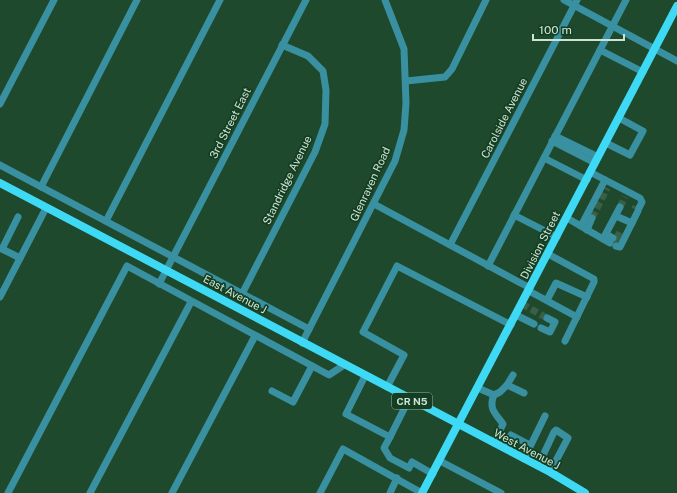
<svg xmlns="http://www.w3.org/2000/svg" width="677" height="493" viewBox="0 0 677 493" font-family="'Public Sans',sans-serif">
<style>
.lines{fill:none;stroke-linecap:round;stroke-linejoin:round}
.minor-tunnel{stroke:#396046;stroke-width:7;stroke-dasharray:7 3.5;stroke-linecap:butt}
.minor{stroke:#3890a0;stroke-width:7}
.major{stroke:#3edaf5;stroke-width:8}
.labels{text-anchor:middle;stroke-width:3.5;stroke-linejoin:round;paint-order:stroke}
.shield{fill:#143e23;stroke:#96b29e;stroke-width:1}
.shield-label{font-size:10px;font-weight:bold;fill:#cee4d3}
.street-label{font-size:11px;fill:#cee4d3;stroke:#143e23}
</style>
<rect width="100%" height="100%" fill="#1f492d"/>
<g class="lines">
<!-- minor-tunnel -->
<g class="minor-tunnel">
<path d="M620,207L625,197"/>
<path d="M635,209L636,206"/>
<path d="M592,218L607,188"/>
<path d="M615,234L621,237"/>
<path d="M613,238L619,241"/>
<path d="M522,304L547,318"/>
</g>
<!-- minor -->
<g class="minor">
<path d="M564,0L677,61"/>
<path d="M600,50L643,72"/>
<path d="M406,81L445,77L452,69L486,0"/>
<path d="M0,104L54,0"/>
<path d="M555,136L598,157"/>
<path d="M552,141L595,163"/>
<path d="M606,143L630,155L643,131L619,118"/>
<path d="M544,158L587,180"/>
<path d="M0,165L309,329"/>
<path d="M590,172L640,198L642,202L639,208"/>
<path d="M41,187L137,0"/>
<path d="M374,204L530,288"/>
<path d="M514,215L557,237"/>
<path d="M616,216L632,223"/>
<path d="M18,217L2,249L20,258"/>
<path d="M567,218L603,239L620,207"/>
<path d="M106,221L220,0"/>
<path d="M581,226L605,180"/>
<path d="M587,230L592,218"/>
<path d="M606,234L613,238"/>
<path d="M603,239L610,243"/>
<path d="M450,245L577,0"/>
<path d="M616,246L620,247L638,211"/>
<path d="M548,254L594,279V282L565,341"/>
<path d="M488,266L626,0"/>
<path d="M159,284L306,0"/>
<path d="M529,291L577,317"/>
<path d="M242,294L315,152L325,124L326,90L323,71L308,56L282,45"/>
<path d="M0,297L46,208"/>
<path d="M547,300L556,283L587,297"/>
<path d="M516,315L534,324"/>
<path d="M541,328L550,332L555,322L547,318"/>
<path d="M302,343L395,161L404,130L406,103L404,49L385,0"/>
<path d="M365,376L346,414L390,437L409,399"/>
<path d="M507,385L513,375"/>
<path d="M387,387L404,355L363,332L397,266L511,325"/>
<path d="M478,388L494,395C488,409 496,414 503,424L494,443"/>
<path d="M272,391L293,402L312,366"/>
<path d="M494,395L500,392L507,385L524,393"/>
<path d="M390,437L384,448L390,458L409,468L412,462L433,474"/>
<path d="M504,448L511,435L530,445"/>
<path d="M524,459L545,416"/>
<path d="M440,461L501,493"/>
<path d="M538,466L554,432L556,430L568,438L550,472"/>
<path d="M8,493L127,266L329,375L344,365"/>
<path d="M90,493L191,302"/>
<path d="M172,493L255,336"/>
<path d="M320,493L343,449L422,493"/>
<path d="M390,493L397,478"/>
</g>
<!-- major -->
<g class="major">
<path d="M0,183L550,472L585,493"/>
<path d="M422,493L677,6"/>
</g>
</g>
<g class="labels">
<!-- shield labels -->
<rect class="shield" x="392" y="393" width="40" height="16" rx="3"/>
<g class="shield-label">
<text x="412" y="405">CR N5</text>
</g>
<!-- street labels -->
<g class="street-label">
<text transform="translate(504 118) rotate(-63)" y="4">Carolside Avenue</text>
<text transform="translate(230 123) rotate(-63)" y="4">3rd Street East</text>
<text transform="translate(287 180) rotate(-64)" y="4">Standridge Avenue</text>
<text transform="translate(370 184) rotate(-65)" y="4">Glenraven Road</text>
<text transform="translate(540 245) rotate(-63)" y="4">Division Street</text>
<text transform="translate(235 294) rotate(28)" y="4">East Avenue J</text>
<text transform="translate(527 449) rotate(28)" y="4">West Avenue J</text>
</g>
</g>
<!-- scale -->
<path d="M533 34v6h91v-6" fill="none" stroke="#cee4d3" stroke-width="2"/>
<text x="539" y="34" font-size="12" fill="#cee4d3" stroke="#143e23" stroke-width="3" paint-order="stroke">100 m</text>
</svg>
